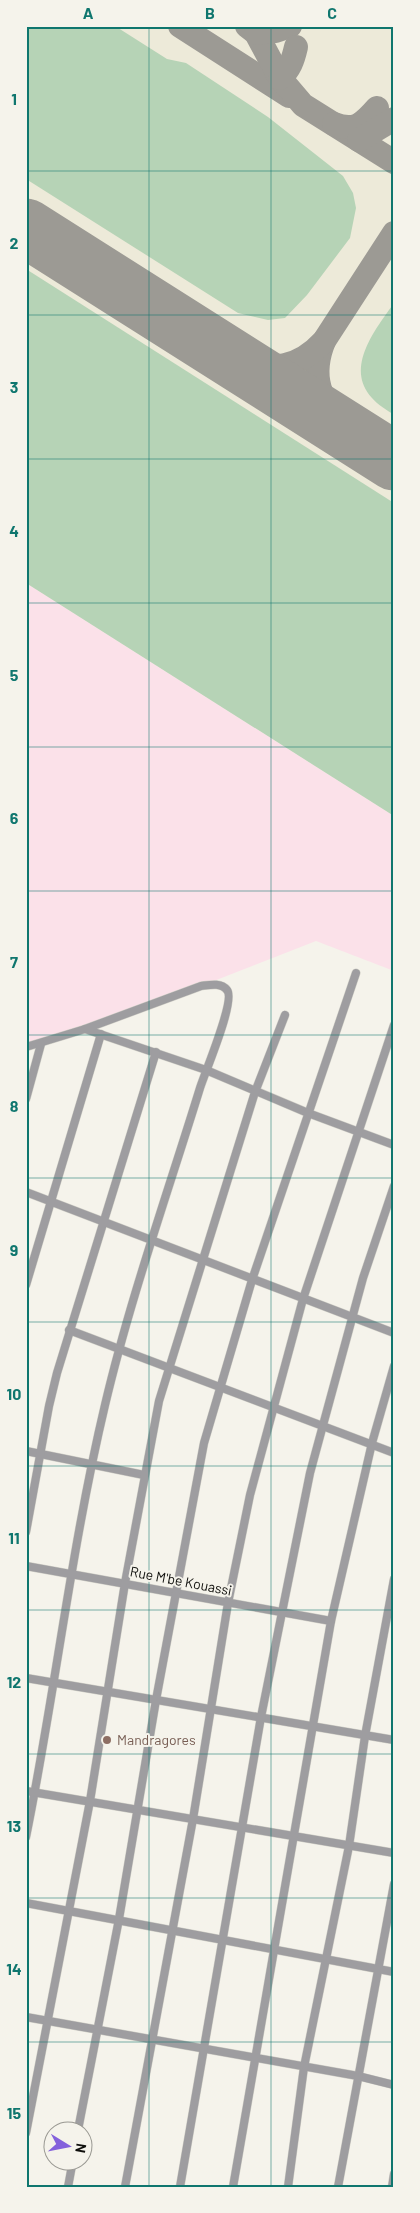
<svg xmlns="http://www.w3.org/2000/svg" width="420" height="2213" viewBox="0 0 420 2213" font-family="Barlow,sans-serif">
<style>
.built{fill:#edead9}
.industrial{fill:#fbe1e9}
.green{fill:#b6d3b6}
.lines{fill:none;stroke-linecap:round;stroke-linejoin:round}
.taxiway{stroke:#9c9a94;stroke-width:24}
.runway{stroke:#9c9a94;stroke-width:59}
.street-casing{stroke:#d0cfc7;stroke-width:9}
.street{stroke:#9e9da0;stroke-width:8}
.grid{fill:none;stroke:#0f766e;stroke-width:1;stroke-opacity:0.55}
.education-dot{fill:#8d6e63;stroke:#f5f3eb;stroke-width:2}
.labels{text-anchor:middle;stroke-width:4;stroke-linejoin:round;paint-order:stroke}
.street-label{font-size:14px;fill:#0f0f0c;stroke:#f5f3eb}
.education-label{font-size:14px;fill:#785e54;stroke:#f5f3eb;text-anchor:start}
.neatline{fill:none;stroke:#0f766e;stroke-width:2}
.grid-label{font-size:16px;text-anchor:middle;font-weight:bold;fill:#0f766e}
</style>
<rect width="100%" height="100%" fill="#f5f3eb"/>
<!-- built -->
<path class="built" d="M26,26H394V816L26,583Z"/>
<!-- industrial -->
<path class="industrial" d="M26,583L394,816V971L316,941L201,986L26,1047Z"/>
<!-- green -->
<g class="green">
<path d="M26,26H115L167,59L186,63L268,117L343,176L353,193L356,208L350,238L307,295L285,318L268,320L238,313L26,179Z"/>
<path d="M26,269L394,503V816L26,583Z"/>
<path d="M394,303V415C387,410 378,405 372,398C344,367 376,329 394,303Z"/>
</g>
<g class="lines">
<!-- taxiway -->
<g class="taxiway">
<path d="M180,26L289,96"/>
<path d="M247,26L256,33L280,78L303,105L394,162"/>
<path d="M256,33L275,31L290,26"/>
<path d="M280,78C290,69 293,60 296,47"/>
<path d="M334,124C355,132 363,124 377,108"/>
<path d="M359,140L394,119"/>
<path d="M324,341C309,378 321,400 344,429"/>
<path d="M237,361C274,369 296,371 324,341L394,233"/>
</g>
<!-- runway -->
<path class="runway" d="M26,228L394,461"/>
<!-- street casing -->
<g class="street-casing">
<g id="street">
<path d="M85,1029L206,1070L308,1113L394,1145"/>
<path d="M26,1047L85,1029L201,986C209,985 221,982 227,990C236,1000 205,1072 200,1088C168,1192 130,1299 105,1405C71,1548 55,1694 26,1837"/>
<path d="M26,1099L41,1044"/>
<path d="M26,1192L394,1333"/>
<path d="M26,1285L101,1034"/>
<path d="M69,1330L394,1453"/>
<path d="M26,1451L144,1475"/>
<path d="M26,1532L49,1406L57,1373L156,1052"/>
<path d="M26,1566L331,1621"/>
<path d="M26,1678L394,1740"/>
<path d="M26,1791L394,1853"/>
<path d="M26,1903L394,1972"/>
<path d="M26,2017L358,2076L394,2085"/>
<path d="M78,2130L119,1919L156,1700L204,1443L252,1280L356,973"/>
<path d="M26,2133L90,1801L125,1583L159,1401L255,1092L285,1015"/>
<path d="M68,2187L73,2160"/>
<path d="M125,2187L193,1819L228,1603L250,1495L303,1299L394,1025"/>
<path d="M180,2187L261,1717L310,1473L363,1278L394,1186"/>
<path d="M233,2187L331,1621L372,1443L394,1366"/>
<path d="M288,2187L304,2067L349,1846L365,1736L394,1579"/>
<path d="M338,2187L394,1884"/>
<path d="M392,2187L394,2174"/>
</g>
</g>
<!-- street -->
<use href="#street" class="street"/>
</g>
<!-- grid -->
<path class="grid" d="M149,26V2187M271,26V2187M26,171H394M26,315H394M26,459H394M26,603H394M26,747H394M26,891H394M26,1035H394M26,1178H394M26,1322H394M26,1466H394M26,1610H394M26,1754H394M26,1898H394M26,2042H394"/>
<!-- markers -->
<circle class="education-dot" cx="107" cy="1740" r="5"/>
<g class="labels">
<!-- street labels -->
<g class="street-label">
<text transform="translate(181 1581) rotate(11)" y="5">Rue M'be Kouassi</text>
</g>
<!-- education labels -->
<g class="education-label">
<text x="117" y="1745">Mandragores</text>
</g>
</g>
<!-- border -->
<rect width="420" height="2213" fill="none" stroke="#f5f3eb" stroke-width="55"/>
<!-- north arrow -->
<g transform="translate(68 2146) rotate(100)"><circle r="24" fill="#f5f3eb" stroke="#999892"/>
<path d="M0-4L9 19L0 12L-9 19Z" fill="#8461dc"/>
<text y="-8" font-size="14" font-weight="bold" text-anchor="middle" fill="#0f0f0c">N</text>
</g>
<rect x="28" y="28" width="364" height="2158" class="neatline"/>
<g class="grid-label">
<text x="88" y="19">A</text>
<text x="210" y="19">B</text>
<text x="332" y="19">C</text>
<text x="14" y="105">1</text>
<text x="14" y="249">2</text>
<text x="14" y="393">3</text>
<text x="14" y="537">4</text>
<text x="14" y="681">5</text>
<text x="14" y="824">6</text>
<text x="14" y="968">7</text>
<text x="14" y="1112">8</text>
<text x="14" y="1256">9</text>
<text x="14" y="1400">10</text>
<text x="14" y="1544">11</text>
<text x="14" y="1688">12</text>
<text x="14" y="1832">13</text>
<text x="14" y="1975">14</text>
<text x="14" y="2119">15</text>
</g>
</svg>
